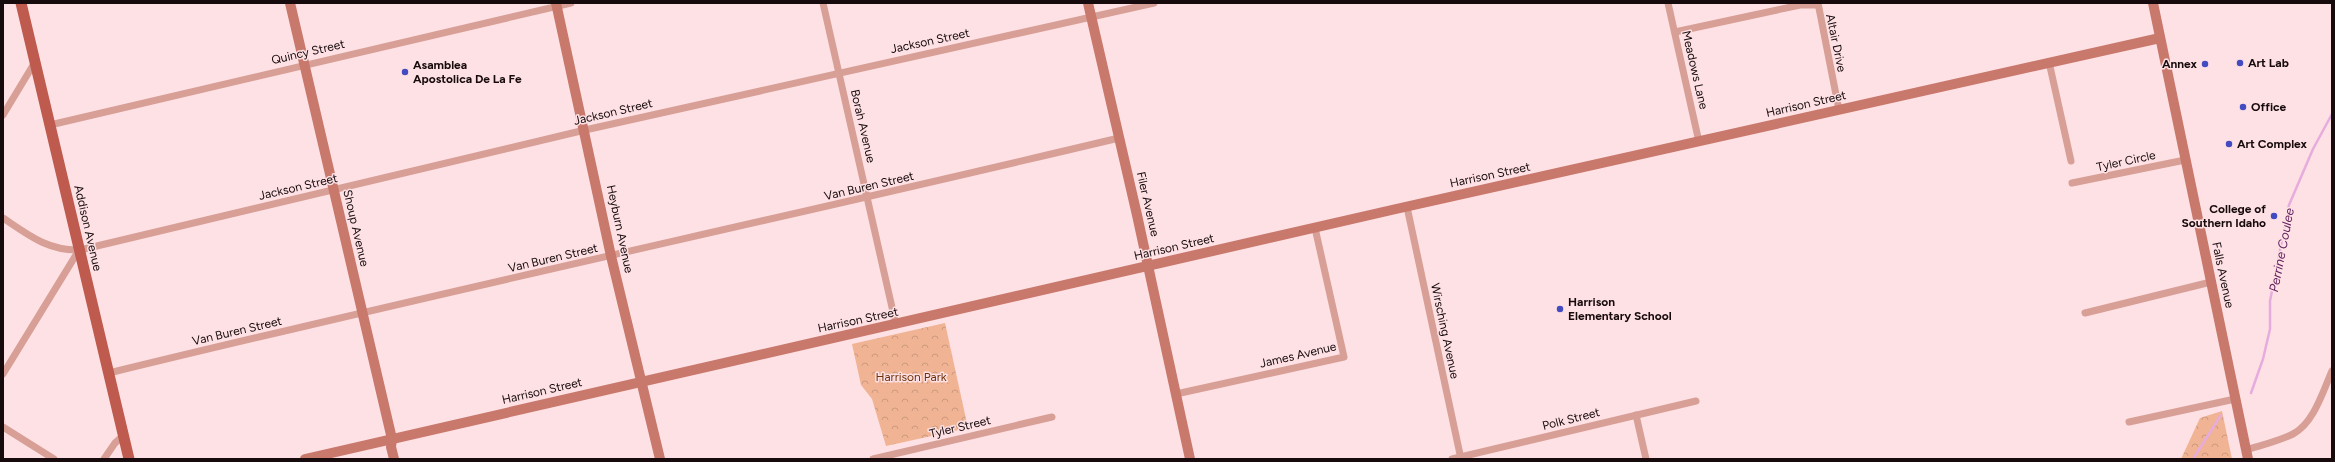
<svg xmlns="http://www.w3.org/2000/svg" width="2335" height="462" viewBox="0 0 2335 462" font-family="Figtree,sans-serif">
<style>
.forest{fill:url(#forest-crowns)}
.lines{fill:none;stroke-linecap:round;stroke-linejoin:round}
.stream{stroke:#e6acdd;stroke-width:2.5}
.street{stroke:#d79f95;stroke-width:7}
.secondary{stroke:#c9786c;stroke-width:10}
.primary{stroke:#be5b4e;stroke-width:11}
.poi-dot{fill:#434bc0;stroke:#fee1e5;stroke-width:1.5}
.labels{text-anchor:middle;stroke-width:3;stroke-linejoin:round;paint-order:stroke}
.street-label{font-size:12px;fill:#160a0c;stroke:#fee1e5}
.poi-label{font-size:12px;font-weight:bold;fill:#160a0c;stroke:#fee1e5;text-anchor:start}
.park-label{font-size:12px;fill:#6d3007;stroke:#fee1e5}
.water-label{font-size:13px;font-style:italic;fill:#65235f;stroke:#fee1e5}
</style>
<defs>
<pattern id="forest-crowns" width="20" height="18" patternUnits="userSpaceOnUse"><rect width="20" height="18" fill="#f0b393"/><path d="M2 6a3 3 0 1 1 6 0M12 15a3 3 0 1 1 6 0" fill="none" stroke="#cd997e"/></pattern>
</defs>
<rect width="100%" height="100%" fill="#fee1e5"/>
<!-- forest -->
<g class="forest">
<path d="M945,323L968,428L886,446L872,399L861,385L852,344Z"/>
<path d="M2222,411L2232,459H2181L2200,418Z"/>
</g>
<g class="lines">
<!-- stream -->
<g class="stream">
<path d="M2251,393L2263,359L2270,329V301L2289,205L2313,149L2332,114"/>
<path d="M2193,459L2221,415"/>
</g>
<!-- street -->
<g class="street">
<path d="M823,3L896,325"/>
<path d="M1668,3L1699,142"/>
<path d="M1818,3L1839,110"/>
<path d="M1675,32L1800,5H1817"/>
<path d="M2049,62L2071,161"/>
<path d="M3,115L35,62"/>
<path d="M50,125L571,3"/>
<path d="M2072,183L2185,160"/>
<path d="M1407,207L1461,459"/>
<path d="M3,218C28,235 48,251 80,250L585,130L1154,3"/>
<path d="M2085,313L2211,282"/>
<path d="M109,373C444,291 783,218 1119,138"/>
<path d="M3,374L79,250"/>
<path d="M1176,394L1344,357L1315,228"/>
<path d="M1636,415L1646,459"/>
<path d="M2129,422L2235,399"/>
<path d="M3,427L54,459"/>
<path d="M2246,450C2262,445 2279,441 2293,434C2314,423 2323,391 2332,371"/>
<path d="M104,459L115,443L123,436"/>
<path d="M873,459L1052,417"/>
<path d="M1452,459L1696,401"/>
</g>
<!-- secondary -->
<g class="secondary">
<path d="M290,3L392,439L391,447L394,459"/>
<path d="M556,3L611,256L660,459"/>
<path d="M1088,3L1137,215L1190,459"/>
<path d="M2153,3L2248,459"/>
<path d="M305,459L1396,209L2160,38"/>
</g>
<!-- primary -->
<path class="primary" d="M21,3L129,459"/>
</g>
<!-- markers -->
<g class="poi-dot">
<circle cx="2240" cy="63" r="4"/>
<circle cx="2205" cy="64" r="4"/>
<circle cx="405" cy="72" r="4"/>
<circle cx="2243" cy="107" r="4"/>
<circle cx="2229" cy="144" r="4"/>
<circle cx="2274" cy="216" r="4"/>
<circle cx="1560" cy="309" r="4"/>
</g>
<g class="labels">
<!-- street labels -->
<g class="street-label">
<text transform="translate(930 41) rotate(-12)" y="4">Jackson Street</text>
<text transform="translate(1836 43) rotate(78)" y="4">Altair Drive</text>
<text transform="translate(308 52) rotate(-13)" y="4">Quincy Street</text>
<text transform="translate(1695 70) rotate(77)" y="4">Meadows Lane</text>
<text transform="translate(1806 104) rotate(-13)" y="4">Harrison Street</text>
<text transform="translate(613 112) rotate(-13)" y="4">Jackson Street</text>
<text transform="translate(863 126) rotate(77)" y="4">Borah Avenue</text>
<text transform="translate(2126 161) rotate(-12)" y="4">Tyler Circle</text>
<text transform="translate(1490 175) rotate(-12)" y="4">Harrison Street</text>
<text transform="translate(869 186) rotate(-13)" y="4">Van Buren Street</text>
<text transform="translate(298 187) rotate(-13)" y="4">Jackson Street</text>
<text transform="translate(1148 204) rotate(77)" y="4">Filer Avenue</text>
<text transform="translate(88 228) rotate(77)" y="4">Addison Avenue</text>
<text transform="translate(356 228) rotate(77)" y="4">Shoup Avenue</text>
<text transform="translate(620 229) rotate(78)" y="4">Heyburn Avenue</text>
<text transform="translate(1174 247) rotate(-13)" y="4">Harrison Street</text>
<text transform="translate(553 258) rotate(-13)" y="4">Van Buren Street</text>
<text transform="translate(2223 275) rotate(78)" y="4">Falls Avenue</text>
<text transform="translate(858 320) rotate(-12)" y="4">Harrison Street</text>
<text transform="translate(237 331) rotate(-13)" y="4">Van Buren Street</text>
<text transform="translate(1445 331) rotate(78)" y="4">Wirsching Avenue</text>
<text transform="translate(1298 355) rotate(-13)" y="4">James Avenue</text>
<text transform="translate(542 391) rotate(-13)" y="4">Harrison Street</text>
<text transform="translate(1571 419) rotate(-14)" y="4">Polk Street</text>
<text transform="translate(960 427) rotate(-13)" y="4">Tyler Street</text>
</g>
<!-- poi labels -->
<g class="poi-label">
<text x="2248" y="67">Art Lab</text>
<text x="2197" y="68" text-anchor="end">Annex</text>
<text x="413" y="69">Asamblea<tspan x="413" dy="14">Apostolica De La Fe</tspan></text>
<text x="2251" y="111">Office</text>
<text x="2237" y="148">Art Complex</text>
<text x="2266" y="213" text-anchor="end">College of<tspan x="2266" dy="14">Southern Idaho</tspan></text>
<text x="1568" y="306">Harrison<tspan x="1568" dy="14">Elementary School</tspan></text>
</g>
<!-- park labels -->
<g class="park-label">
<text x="911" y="381">Harrison Park</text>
</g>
<!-- water labels -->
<g class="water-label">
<text transform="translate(2281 250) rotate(-79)" y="5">Perrine Coulee</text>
</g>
</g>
<!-- border -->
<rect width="2335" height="462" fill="none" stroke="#160a0c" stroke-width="8"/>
</svg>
